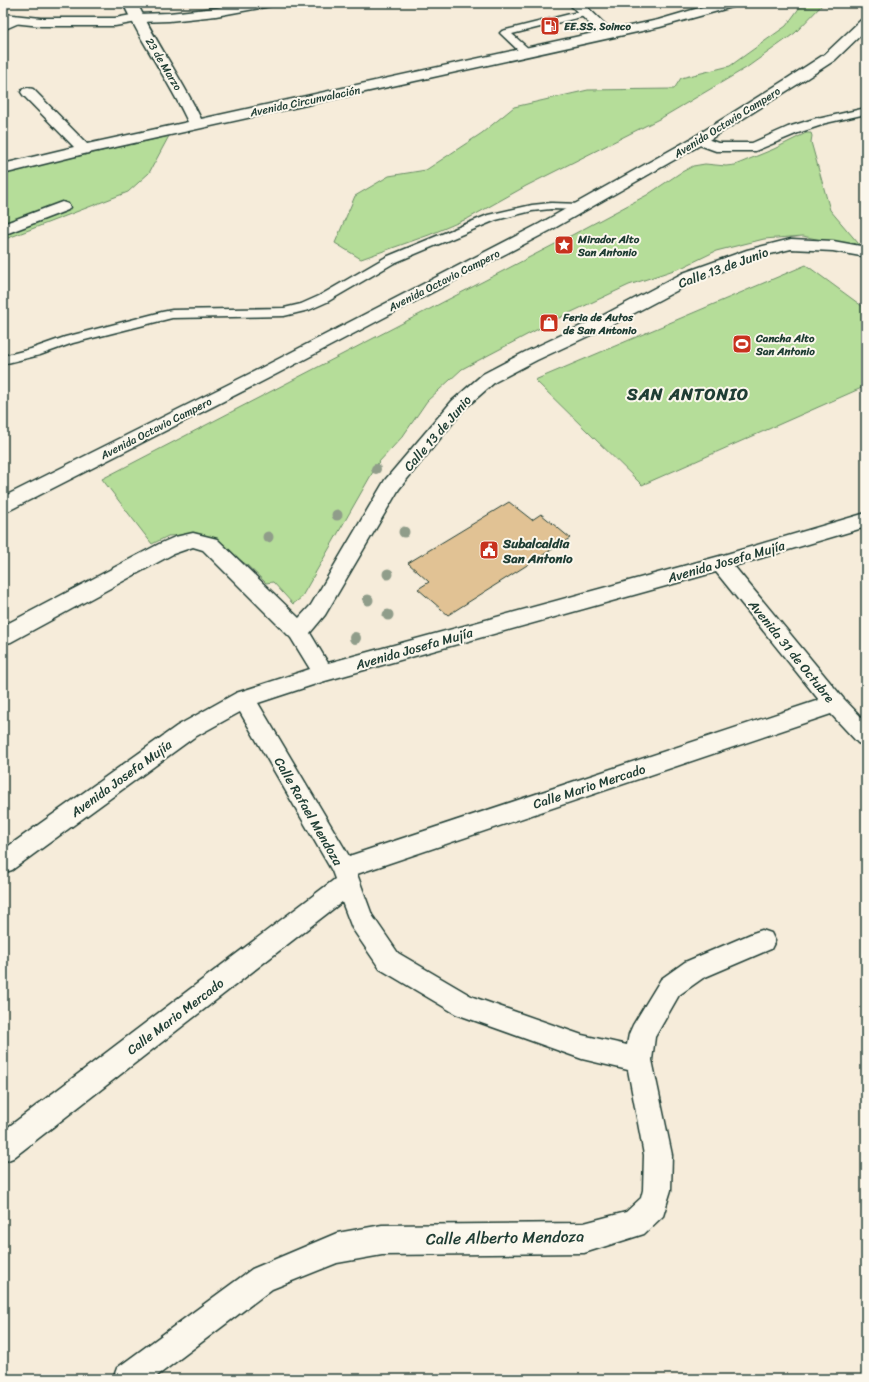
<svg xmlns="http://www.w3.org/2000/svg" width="869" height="1382" viewBox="0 0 869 1382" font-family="Sriracha,sans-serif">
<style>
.green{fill:#b5dd99;stroke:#6a8d66}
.building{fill:#e1c294;stroke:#1f3d34}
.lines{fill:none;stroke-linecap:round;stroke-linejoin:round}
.service-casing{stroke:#1f3d34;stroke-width:3}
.minor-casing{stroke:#1f3d34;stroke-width:3}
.secondary-casing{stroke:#1f3d34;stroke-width:3}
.service{fill:#fbf7ec;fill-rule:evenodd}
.minor{fill:#fbf7ec;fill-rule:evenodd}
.secondary{fill:#fbf7ec;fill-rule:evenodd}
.tree{fill:#909d8a}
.labels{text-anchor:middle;stroke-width:4;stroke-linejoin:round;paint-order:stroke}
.far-poi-label{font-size:11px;font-weight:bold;fill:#1f3d34;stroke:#fbf7ec;text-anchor:start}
.far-street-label{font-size:11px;fill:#1f3d34;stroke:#fbf7ec}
.street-label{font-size:13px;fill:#1f3d34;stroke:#fbf7ec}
.poi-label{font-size:13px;font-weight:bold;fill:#1f3d34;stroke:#fbf7ec;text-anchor:start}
.near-street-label{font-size:16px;fill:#1f3d34;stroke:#fbf7ec}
.district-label{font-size:17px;font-weight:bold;letter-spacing:1px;fill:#1f3d34;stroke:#fbf7ec}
</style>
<rect width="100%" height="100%" fill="#f6ecda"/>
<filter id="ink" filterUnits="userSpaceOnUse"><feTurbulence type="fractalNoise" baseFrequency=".025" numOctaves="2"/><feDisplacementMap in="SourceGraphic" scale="8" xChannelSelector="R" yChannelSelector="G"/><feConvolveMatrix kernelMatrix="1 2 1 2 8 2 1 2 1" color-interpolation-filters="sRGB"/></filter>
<g filter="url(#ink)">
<!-- green -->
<g class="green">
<path d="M803,3H824L795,33L746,68L663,117L526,186L469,218L429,235L361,259L335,243L355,196L389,176L426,170L482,133L514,107L588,90L674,89L681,78L730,66L786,26Z"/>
<path d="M806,133H811L812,136L811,142L830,210L864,250L803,236L764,239L716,251L683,267L629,285L561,317L462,369L427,401L403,436L378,463L301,598L293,604L273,582L266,583L247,565L226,550L187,535L168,536L152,544L102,479L559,242L647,195L680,173L693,166L705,164L726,166L735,165L774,149Z"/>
<path d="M169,136L149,173L128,192L3,240V173Z"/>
<path d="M806,265L866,309V386L642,485L535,380Z"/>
</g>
<!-- building -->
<path class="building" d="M509,502L532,520L541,514L570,538L448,615L418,589L429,582L408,563Z"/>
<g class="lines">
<!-- service casing -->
<g class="service-casing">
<g id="service">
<path d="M586,10L591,13L589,15L512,34L530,50L531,52L530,54H522L500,33L502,31Z"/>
<path d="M866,108V114L817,125L812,122L813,120Z"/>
<path d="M551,203L581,204L585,205L587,207L585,209L581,210L551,209L532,211L496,220L394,263L327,302L309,310L284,316L172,318L73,343L40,355L3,364V356L31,349L65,337L162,312L172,310L284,308L301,304L319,296L386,257L488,215L532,205Z"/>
</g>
</g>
<!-- minor casing -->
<g class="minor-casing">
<g id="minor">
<path d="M123,3H137C156,43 182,79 201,119L598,32L568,3H583L611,30L658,20L716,3H738L736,6L660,27L84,154L3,174V164L74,147L23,95L21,92L23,89L28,88L33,89L87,144L188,122C169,81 142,44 123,3Z"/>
<path d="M14,16L19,17L21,20L19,23L3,30V21Z"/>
<path d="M817,118L822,119L824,122L822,125L798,133L755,151H716L694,143L692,140L694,137L699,136L718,143H752L788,127Z"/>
<path d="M62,202L68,204L70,207L68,210L3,235V224Z"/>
<path d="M791,239L833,241L866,247V257L833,251L791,249L758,257L695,281L612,325L537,360L495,382L464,409L399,489L325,615L310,633L328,663L720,556L866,513V527L734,566L843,698L866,722V746L858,743L831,714L357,874L372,915L398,953L473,997L582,1035L627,1045L629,1034L633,1025L661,979L685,962L753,933L762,930L771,933L775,941L771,949L703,978L679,995L655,1037L652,1060L672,1155L671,1190L663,1216L644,1234L584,1253L382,1255L337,1263L272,1289L153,1379H113L117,1368L252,1269L337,1233L382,1225L584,1223L626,1212L641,1198L643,1190L644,1155L628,1070L582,1059L456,1014L380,969L352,928L342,902L13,1158L3,1162V1131L335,879L332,871L240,712L193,738L12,870L3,873V850L177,726L236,693L310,669L291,638L203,550L193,547L173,554L11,642L3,644V626L159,544L175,537L193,533L217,539L299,618L311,605L385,480L452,401L483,374L525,352L600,317L683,273L747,250ZM716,572L819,700L349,856L258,703L325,681Z"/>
</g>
</g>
<!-- secondary casing -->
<g class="secondary-casing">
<g id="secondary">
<path d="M243,3H272L270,6L265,7L216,16L169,21L137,22L115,26H41L3,22V14L41,18H115L137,14L169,13L216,8Z"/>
<path d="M866,19V30L835,60L798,84L704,143L551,230L269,378L10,510L3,512V497L257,370L539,224L694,137L788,78L825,54L861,20Z"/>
</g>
</g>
<!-- service -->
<use href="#service" class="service"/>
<!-- minor -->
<use href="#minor" class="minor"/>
<!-- secondary -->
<use href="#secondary" class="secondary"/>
</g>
<!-- trees -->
<g class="tree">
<circle cx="376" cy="469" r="5"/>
<circle cx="337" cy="515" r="5.5"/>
<circle cx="404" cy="532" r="5.5"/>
<circle cx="268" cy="537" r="5.5"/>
<circle cx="388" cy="574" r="5.5"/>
<circle cx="368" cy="600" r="5.5"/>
<circle cx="388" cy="615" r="5.5"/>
<circle cx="355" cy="638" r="6"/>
</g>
</g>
<!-- icons -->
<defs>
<g id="fuel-square" transform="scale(1)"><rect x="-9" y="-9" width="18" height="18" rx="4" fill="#c8321e" stroke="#fbf7ec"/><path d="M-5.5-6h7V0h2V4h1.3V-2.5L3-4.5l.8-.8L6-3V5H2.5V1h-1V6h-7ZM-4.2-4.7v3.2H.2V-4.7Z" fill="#fff"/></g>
<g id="sight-square" transform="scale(1)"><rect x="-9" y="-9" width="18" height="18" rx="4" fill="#c8321e" stroke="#fbf7ec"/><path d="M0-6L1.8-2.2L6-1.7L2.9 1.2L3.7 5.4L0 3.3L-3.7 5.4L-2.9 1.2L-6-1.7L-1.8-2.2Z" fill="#fff"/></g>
<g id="shop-square" transform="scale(1)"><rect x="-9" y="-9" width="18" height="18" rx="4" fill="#c8321e" stroke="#fbf7ec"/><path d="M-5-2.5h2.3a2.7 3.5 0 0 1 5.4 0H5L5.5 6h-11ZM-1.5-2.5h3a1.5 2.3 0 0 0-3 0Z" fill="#fff"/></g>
<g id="stadium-square" transform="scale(1)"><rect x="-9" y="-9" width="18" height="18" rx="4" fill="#c8321e" stroke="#fbf7ec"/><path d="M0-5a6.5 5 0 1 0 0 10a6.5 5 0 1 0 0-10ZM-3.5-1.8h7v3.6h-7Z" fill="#fff"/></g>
<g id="civic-square" transform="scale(1)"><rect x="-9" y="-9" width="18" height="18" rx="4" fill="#c8321e" stroke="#fbf7ec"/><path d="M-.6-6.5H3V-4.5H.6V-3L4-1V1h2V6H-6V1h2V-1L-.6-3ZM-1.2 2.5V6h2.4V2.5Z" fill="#fff"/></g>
</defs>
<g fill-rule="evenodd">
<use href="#fuel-square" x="550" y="26"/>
<use href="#sight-square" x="564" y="245"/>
<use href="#shop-square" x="549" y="323"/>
<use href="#stadium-square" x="742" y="344"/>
<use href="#civic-square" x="489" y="550"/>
</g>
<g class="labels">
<!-- far-poi labels -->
<g class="far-poi-label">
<text x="564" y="30">EE.SS. Soinco</text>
<text x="578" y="243">Mirador Alto<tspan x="578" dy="13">San Antonio</tspan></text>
<text x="563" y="321">Feria de Autos<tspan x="563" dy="13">de San Antonio</tspan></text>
<text x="756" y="342">Cancha Alto<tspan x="756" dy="13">San Antonio</tspan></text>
</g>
<!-- far-street labels -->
<g class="far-street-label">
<text transform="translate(164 64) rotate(59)" y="4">23 de Marzo</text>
<text transform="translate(305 101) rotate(-12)" y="4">Avenida Circunvalación</text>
<text transform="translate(727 122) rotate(-32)" y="4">Avenida Octavio Campero</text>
<text transform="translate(444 280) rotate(-27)" y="4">Avenida Octavio Campero</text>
<text transform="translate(156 428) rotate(-27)" y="4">Avenida Octavio Campero</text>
</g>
<!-- street labels -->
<g class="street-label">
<text transform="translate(723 267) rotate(-20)" y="5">Calle 13 de Junio</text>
<text transform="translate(437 433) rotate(-49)" y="5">Calle 13 de Junio</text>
<text transform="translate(726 561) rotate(-16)" y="5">Avenida Josefa Mujía</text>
<text transform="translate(414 648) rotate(-16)" y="5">Avenida Josefa Mujía</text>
<text transform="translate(792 651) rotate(51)" y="5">Avenida 31 de Octubre</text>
<text transform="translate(121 778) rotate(-36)" y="5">Avenida Josefa Mujía</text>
<text transform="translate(589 786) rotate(-18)" y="5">Calle Mario Mercado</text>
<text transform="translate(309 811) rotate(60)" y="5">Calle Rafael Mendoza</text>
<text transform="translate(175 1016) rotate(-37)" y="5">Calle Mario Mercado</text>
</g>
<!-- poi labels -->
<g class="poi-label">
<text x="503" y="548">Subalcaldia<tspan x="503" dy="15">San Antonio</tspan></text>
</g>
<!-- near-street labels -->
<g class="near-street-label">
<text transform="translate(505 1237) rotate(-1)" y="6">Calle Alberto Mendoza</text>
</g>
<!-- district labels -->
<g class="district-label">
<text x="688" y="400">SAN ANTONIO</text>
</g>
</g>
<!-- margin -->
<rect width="869" height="1382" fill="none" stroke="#fbf7ec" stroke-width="16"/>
<rect x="8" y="8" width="853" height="1366" fill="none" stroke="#1f3d34" stroke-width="1.5" filter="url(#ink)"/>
</svg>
